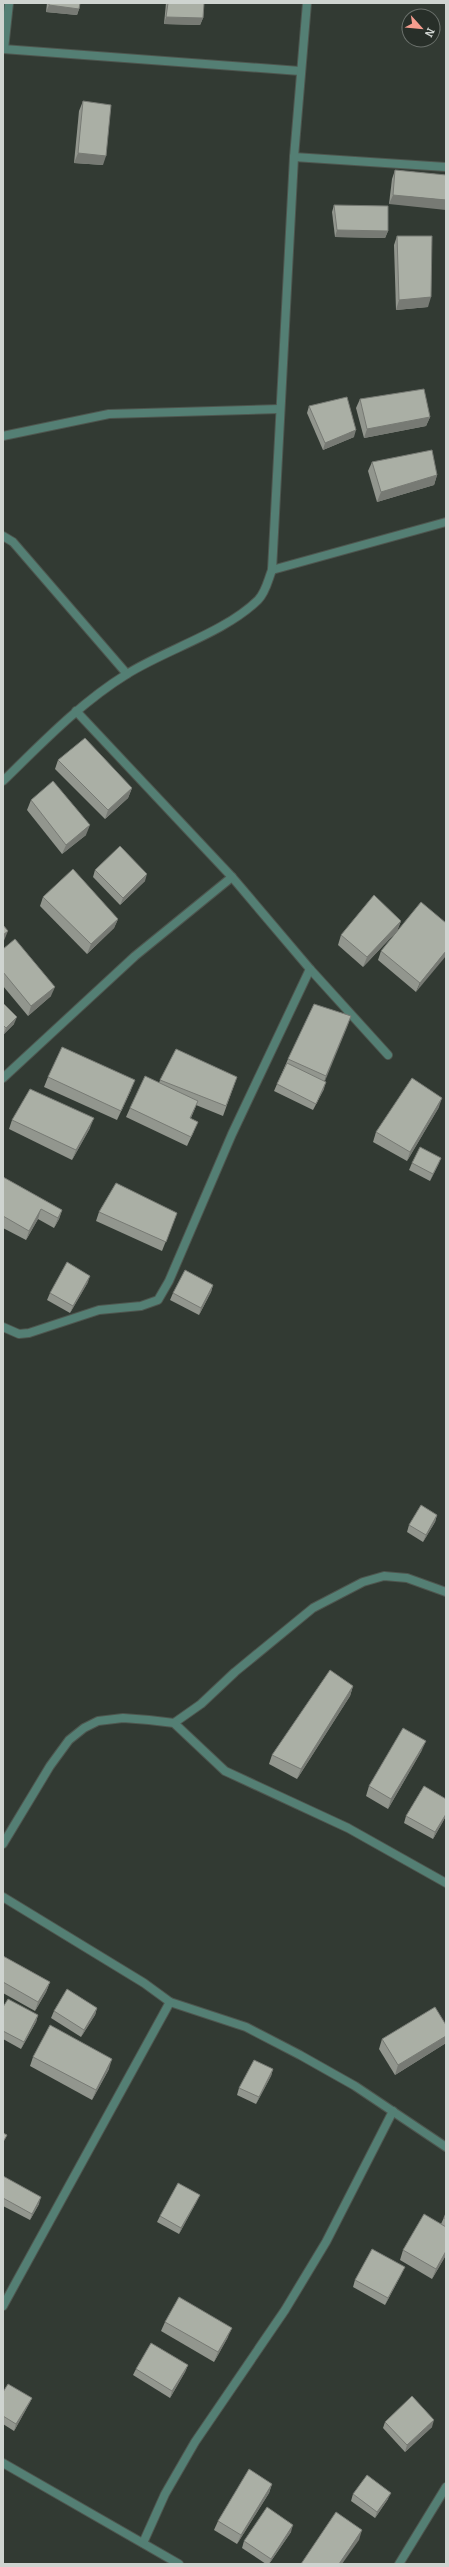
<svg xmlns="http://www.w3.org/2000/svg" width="449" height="2567" viewBox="0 0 449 2567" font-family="Bitter,serif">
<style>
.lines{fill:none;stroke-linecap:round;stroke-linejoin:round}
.minor-casing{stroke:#4e564f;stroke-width:10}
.minor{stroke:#547f74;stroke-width:8}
.wall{fill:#92968e}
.shaded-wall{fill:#777a74}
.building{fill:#aaafa5;stroke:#777a74}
</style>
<rect width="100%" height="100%" fill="#323a33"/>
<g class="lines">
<!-- minor casing -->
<g class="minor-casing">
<g id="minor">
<path d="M3,49L300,71"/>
<path d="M4,49L9,3"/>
<path d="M294,157L446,167"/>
<path d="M3,436L109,414L280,409"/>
<path d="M3,536L13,542L127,674"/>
<path d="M272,570L446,522"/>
<path d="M76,711L232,877L310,969L388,1055"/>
<path d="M3,781C42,743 80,703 127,674C167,649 224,633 258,600C266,592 268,580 272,570L294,157L307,3"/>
<path d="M3,1078L135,956L232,877"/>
<path d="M3,1327L19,1334L29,1333L99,1310L141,1306L158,1300L169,1281L232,1134L310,969"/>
<path d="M174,1723L201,1704L235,1672L313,1608L363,1582L384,1576L407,1578L446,1592"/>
<path d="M3,1844L50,1766L69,1740L84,1728L98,1721L123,1718L149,1720L174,1723L225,1771L348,1828L446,1883"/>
<path d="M3,1897L144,1983L170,2002L246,2027L300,2055L355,2086L446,2147"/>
<path d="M3,2306L170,2002"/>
<path d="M3,2463L179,2564"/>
<path d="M143,2543L165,2494L195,2442L285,2310L326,2242L393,2111"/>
<path d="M399,2564L446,2487"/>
</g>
</g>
<!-- minor -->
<use href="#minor" class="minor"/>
</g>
<!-- wall -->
<g class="wall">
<path d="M47,3H80L79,9L77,15L46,12Z"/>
<path d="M166,3H204L203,18L200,25L164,24Z"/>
<path d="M83,101L103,165L74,163L79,111Z"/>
<path d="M395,170L446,175L389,204L392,179Z"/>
<path d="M334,205L388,231L385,238L335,237L332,212Z"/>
<path d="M397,236L428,307L396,310L394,245Z"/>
<path d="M360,399L430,417L426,426L364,438L356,408Z"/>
<path d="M309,406L354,437L323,450L307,413Z"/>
<path d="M372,462L437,475L434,485L377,502L368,471Z"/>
<path d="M58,760L132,788L128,798L105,819L55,769Z"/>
<path d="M31,800L86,835L62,854L27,810Z"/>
<path d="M95,870L145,881L120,905L93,877Z"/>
<path d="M43,897L118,919L114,928L87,954L40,906Z"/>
<path d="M401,921L397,931L363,967L338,945L341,935Z"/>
<path d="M446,923L416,992L378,960L381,951Z"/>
<path d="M3,949L51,996L28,1016L3,986Z"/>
<path d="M3,1003L14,1024L3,1035Z"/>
<path d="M351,1016L324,1082V1089L313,1110L274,1091L277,1084L285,1066L288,1059Z"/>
<path d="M48,1077L131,1090L117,1120L44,1087Z"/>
<path d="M237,1077L223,1116L196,1105L191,1118L194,1131L187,1146L126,1117L130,1108L159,1083L160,1080Z"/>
<path d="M439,1107L407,1161L373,1142L376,1132Z"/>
<path d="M12,1120L90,1128L72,1160L9,1129Z"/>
<path d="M441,1158L438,1165L430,1181L409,1170L412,1163Z"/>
<path d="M3,1177L62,1210L59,1219L54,1228L38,1219L26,1240L3,1228Z"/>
<path d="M99,1212L177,1213L162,1251L96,1221Z"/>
<path d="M88,1282L70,1313L47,1300L50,1293Z"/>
<path d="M213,1285L211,1292L199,1315L170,1300L173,1293Z"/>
<path d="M437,1515L435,1522L423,1542L407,1532L409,1525Z"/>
<path d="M353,1686L350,1696L297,1779L269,1764L272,1755Z"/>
<path d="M422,1750L388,1809L366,1796L369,1786Z"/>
<path d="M446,1799V1816L433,1839L404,1823L406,1816Z"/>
<path d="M3,1956L50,1982L46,1992L35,2011L3,1993Z"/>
<path d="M3,2007L38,2015L36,2022L21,2049L3,2039Z"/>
<path d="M97,2008L95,2015L81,2037L51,2018L54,2011Z"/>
<path d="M446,2025V2043L395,2075L379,2049L382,2039Z"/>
<path d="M33,2057L109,2069L92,2100L30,2066Z"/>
<path d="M273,2069L271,2076L256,2104L237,2095L239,2088Z"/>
<path d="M3,2176L39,2204L30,2220L3,2206Z"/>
<path d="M197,2201L179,2234L157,2222L160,2216Z"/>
<path d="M446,2213V2255L432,2279L400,2260L403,2250L441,2224Z"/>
<path d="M402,2273L385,2305L353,2287L355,2280Z"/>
<path d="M165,2322L228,2337L214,2362L161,2331Z"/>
<path d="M188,2365L185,2372L170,2398L133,2375L136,2369Z"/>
<path d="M3,2392L32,2398L29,2404L14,2431L3,2424Z"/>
<path d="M385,2422L432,2427L405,2452L383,2428Z"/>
<path d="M272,2484L269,2493L237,2544L214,2530L218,2521Z"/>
<path d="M353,2494L388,2499L375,2518L351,2501Z"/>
<path d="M291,2532L269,2564H266L242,2548L244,2541Z"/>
</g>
<!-- shaded-wall -->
<g class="shaded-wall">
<path d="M49,5L79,9L77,15L46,12Z"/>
<path d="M166,17L203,18L200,25L164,24Z"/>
<path d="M78,153L106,156L103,165L74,163Z"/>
<path d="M393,195L446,200V210L389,204Z"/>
<path d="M337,230L388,231L385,238L335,237Z"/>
<path d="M431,297L428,307L396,310L399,300Z"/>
<path d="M430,417L426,426L364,438L367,429Z"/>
<path d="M356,430L354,437L323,450L325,443Z"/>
<path d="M437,475L434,485L377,502L381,492Z"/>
<path d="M132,788L128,798L105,819L108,810Z"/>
<path d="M90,825L86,835L62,854L66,845Z"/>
<path d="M147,874L145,881L120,905L123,898Z"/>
<path d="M118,919L114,928L87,954L91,944Z"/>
<path d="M401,921L397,931L363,967L367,957Z"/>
<path d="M8,931L3,943V935Z"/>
<path d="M446,951V956L416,992L420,983Z"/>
<path d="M55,987L51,996L28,1016L31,1006Z"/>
<path d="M351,1016L348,1025L323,1086L326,1076Z"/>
<path d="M17,1017L14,1024L3,1035L6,1028Z"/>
<path d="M135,1080L131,1090L117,1120L121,1111Z"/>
<path d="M326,1082L324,1089L313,1110L316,1104Z"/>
<path d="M442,1098L439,1107L407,1161L410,1152Z"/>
<path d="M198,1101L194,1111L186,1127L190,1118Z"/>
<path d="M94,1118L90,1128L72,1160L76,1150Z"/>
<path d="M441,1158L438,1165L430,1181L433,1174Z"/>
<path d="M41,1209L38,1219L26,1240L29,1231Z"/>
<path d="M62,1210L59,1219L54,1228L58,1218Z"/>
<path d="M90,1276L88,1282L70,1313L73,1306Z"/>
<path d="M213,1285L211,1292L199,1315L201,1308Z"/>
<path d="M437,1515L435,1522L423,1542L426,1535Z"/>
<path d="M353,1686L350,1696L297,1779L301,1769Z"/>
<path d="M426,1741L422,1750L388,1809L391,1799Z"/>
<path d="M446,1814V1816L433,1839L435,1832Z"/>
<path d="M50,1982L46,1992L35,2011L38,2002Z"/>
<path d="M97,2008L95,2015L81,2037L84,2030Z"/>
<path d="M38,2015L36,2022L21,2049L24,2042Z"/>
<path d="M446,2036V2043L395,2075L398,2065Z"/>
<path d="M112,2059L109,2069L92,2100L96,2090Z"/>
<path d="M273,2069L271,2076L256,2104L259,2097Z"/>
<path d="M200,2195L197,2201L179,2234L181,2228Z"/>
<path d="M41,2197L39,2204L30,2220L32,2214Z"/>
<path d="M446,2251V2255L432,2279L436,2269Z"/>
<path d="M405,2267L402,2273L385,2305L388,2298Z"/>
<path d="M232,2328L228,2337L214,2362L218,2352Z"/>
<path d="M188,2365L185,2372L170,2398L172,2391Z"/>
<path d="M32,2398L29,2404L14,2431L16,2424Z"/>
<path d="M434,2420L432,2427L405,2452L407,2445Z"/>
<path d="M272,2484L269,2493L237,2544L241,2535Z"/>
<path d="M391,2493L388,2499L375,2518L377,2512Z"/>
<path d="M293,2525L291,2532L269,2564L271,2559Z"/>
<path d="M362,2530L359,2540L342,2564H339Z"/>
</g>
<!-- building -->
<g class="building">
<path d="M49,3H80L79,9L49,5Z"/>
<path d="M168,3H204L203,18L166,17Z"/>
<path d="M83,101L111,105L106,156L78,153Z"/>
<path d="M395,170L446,175V200L393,195Z"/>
<path d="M334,205L388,206V231L337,230Z"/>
<path d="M397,236H432L431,297L399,300Z"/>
<path d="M424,389L430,417L367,429L360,399Z"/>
<path d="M347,397L356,430L325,443L309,406Z"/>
<path d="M432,450L437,475L381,492L372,462Z"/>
<path d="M85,738L132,788L108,810L58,760Z"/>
<path d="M53,781L90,825L66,845L31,800Z"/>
<path d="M120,846L147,874L123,898L95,870Z"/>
<path d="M73,869L118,919L91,944L43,897Z"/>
<path d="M374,895L401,921L367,957L341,935Z"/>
<path d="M421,902L446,923V951L420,983L381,951Z"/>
<path d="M3,925L8,931L3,935Z"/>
<path d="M15,939L55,987L31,1006L3,972V949Z"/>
<path d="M3,1003L17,1017L6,1028L3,1025Z"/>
<path d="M314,1004L351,1016L326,1076L288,1059Z"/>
<path d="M62,1047L135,1080L121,1111L48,1077Z"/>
<path d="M176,1049L237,1077L226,1106L160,1080Z"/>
<path d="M287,1063L326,1082L316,1104L277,1084Z"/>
<path d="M145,1076L198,1101L190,1118L198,1122L191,1137L130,1108Z"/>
<path d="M412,1078L442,1098L410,1152L376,1132Z"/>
<path d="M30,1089L94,1118L76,1150L12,1120Z"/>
<path d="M420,1147L441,1158L433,1174L412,1163Z"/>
<path d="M3,1177L62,1210L58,1218L41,1209L29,1231L3,1216Z"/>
<path d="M116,1183L177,1213L166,1242L99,1212Z"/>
<path d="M67,1262L90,1276L73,1306L50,1293Z"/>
<path d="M185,1270L213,1285L201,1308L173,1293Z"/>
<path d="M421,1505L437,1515L426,1535L409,1525Z"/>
<path d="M330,1670L353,1686L301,1769L272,1755Z"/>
<path d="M403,1728L426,1741L391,1799L369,1786Z"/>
<path d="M424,1786L446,1799V1814L435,1832L406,1816Z"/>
<path d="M3,1956L50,1982L38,2002L3,1982Z"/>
<path d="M67,1989L97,2008L84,2030L54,2011Z"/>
<path d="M8,1999L38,2015L24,2042L3,2031V2007Z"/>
<path d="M435,2007L446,2025V2036L398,2065L382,2039Z"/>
<path d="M50,2025L112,2059L96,2090L33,2057Z"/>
<path d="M254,2060L273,2069L259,2097L239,2088Z"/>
<path d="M3,2133L7,2135L3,2142Z"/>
<path d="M3,2176L41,2197L32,2214L3,2198Z"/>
<path d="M178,2183L200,2195L181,2228L160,2216Z"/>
<path d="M446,2213V2219L444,2218Z"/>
<path d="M424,2214L446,2227V2251L436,2269L403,2250Z"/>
<path d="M372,2249L405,2267L388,2298L355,2280Z"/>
<path d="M179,2297L232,2328L218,2352L165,2322Z"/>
<path d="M151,2343L188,2365L172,2391L136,2369Z"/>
<path d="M8,2384L32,2398L16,2424L3,2416V2392Z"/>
<path d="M412,2396L434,2420L407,2445L385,2422Z"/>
<path d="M249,2469L272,2484L241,2535L218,2521Z"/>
<path d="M367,2475L391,2493L377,2512L353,2494Z"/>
<path d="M267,2507L293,2525L271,2559L244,2541Z"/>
<path d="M336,2512L362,2530L339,2564H301Z"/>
</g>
<!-- border -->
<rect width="449" height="2567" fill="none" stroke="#cfd4d0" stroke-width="8"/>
<!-- north arrow -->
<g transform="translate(421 28) rotate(117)"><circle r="19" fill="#282f29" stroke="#6b716c"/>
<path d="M0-3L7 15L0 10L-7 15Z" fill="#f59d8f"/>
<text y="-6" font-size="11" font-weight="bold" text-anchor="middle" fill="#cfd4d0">N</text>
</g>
</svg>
